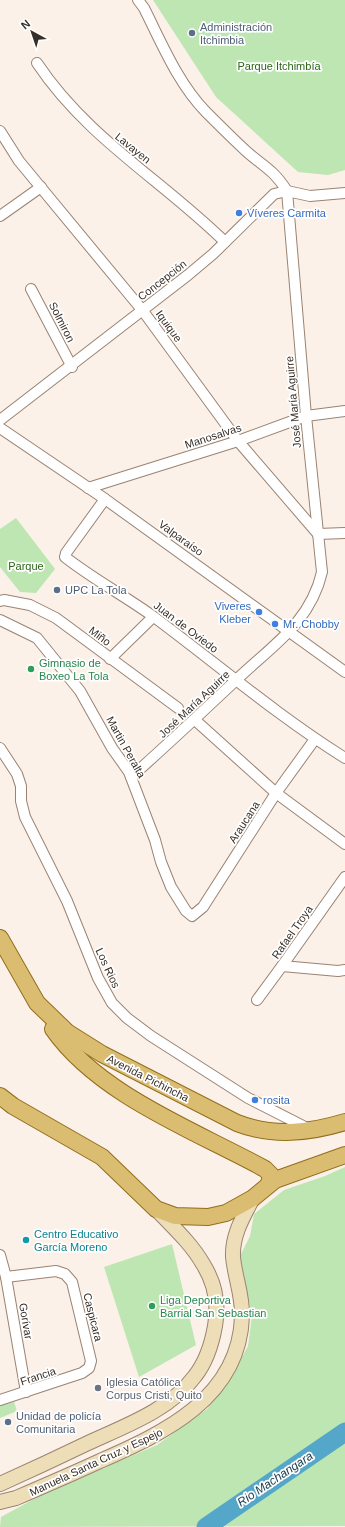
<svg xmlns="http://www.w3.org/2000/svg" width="345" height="1527" viewBox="0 0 345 1527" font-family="Helvetica,sans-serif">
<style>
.green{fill:#bde6b2}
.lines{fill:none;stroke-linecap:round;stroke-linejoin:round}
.river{stroke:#55a7ca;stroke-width:19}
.minor-casing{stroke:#9a8372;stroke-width:12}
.secondary-casing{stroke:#9a8372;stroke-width:16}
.primary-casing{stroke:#926e1b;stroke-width:18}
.minor{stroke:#fff;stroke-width:10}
.secondary{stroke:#eddeb8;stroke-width:14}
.primary{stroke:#dbbd72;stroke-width:16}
.service-dot{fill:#5c6f8a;stroke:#fff;stroke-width:1.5}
.shop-dot{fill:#3f7fe0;stroke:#fff;stroke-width:1.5}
.leisure-dot{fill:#2e9e5b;stroke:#fff;stroke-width:1.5}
.culture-dot{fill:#0f9aa8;stroke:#fff;stroke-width:1.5}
.worship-dot{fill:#6b7280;stroke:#fff;stroke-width:1.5}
.labels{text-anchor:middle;stroke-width:3.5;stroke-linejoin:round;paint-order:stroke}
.service-label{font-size:11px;fill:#4e5e75;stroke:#fff;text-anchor:start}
.park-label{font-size:11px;fill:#2a6517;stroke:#fff}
.street-label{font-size:11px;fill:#372e27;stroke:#fff}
.shop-label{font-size:11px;fill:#366cbe;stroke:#fff;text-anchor:start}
.leisure-label{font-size:11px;fill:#27864d;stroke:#fff;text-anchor:start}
.culture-label{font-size:11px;fill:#0d838f;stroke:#fff;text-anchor:start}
.worship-label{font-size:11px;fill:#5b616d;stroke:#fff;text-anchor:start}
.water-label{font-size:12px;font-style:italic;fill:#1c4150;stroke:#fff}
</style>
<rect width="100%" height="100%" fill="#fbf1e9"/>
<!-- green -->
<g class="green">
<path d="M153,0H345V170L328,175L298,172L216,97Z"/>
<path d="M16,518L55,569L36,593L20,592L0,567V529Z"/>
<path d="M345,1167V1526L0,1527L1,1517L43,1494L157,1445L207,1409L230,1379L248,1346L252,1316L240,1256L250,1236L254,1214L284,1190L325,1176Z"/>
<path d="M172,1244L196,1345L139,1377L104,1267Z"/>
<path d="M14,1402L17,1411L0,1418V1406Z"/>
</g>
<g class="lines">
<!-- river -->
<path class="river" d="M206,1527L345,1432"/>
<!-- minor casing -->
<g class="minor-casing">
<g id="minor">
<path d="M37,63C87,138 162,180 225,242"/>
<path d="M0,131L19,161L143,311L238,441L318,534L345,533"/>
<path d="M0,216L41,187"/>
<path d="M31,289L72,367"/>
<path d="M0,420L188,275L213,254L274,194L287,191L310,196L345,193"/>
<path d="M0,428L105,499L345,672"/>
<path d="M88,488L238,441L306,416L345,411"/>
<path d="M105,499L66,553L65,557C93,579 125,596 154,617C217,664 278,716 345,758"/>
<path d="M0,601L4,600L30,605L56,618L178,708"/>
<path d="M0,620L37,638L80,691L112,748L129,772L155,840L161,862L171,887L186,911L192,916L203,907L276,793L315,739"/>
<path d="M110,659L153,617"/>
<path d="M195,720L276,793L345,844"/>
<path d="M0,748L17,774L21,786V801L25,817L67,901L98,978L112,1003L127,1018L151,1036L248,1098L309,1129"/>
<path d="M131,777C166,746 200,714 234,682C270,647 310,624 322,572L306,416L287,191C273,169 264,167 246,151C232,138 219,125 206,112C178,83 162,44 144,8L138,0"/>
<path d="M282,966L338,971L345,970"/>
<path d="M257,1000L282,966L345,877"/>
<path d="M0,1255L6,1277L26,1392"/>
<path d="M0,1400L82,1373L89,1368L91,1361L72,1282L65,1274L56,1271L6,1277"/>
</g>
</g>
<!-- secondary casing -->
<g class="secondary-casing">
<g id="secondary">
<path d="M0,1484C29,1471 59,1457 88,1443C125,1426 170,1410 195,1376C206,1362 212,1343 215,1326C219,1304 215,1283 203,1264C191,1243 173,1227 156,1209"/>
<path d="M0,1502L16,1498C44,1486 72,1474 100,1461C164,1433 239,1398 242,1317C243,1296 235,1278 233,1257C232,1235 243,1217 253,1198"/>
</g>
</g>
<!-- primary casing -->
<g class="primary-casing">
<g id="primary">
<path d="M0,938L37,1003L67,1032L102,1054L237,1123C273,1137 309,1133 345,1122"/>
<path d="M53,1029C99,1095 196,1131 265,1169L271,1175L269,1184"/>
<path d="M0,1096L13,1106L102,1157L156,1209L175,1216L208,1217L226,1213L253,1198L275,1180L345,1155"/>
</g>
</g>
<!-- minor -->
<use href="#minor" class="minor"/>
<!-- secondary -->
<use href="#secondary" class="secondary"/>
<!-- primary -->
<use href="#primary" class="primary"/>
</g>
<!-- markers -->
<g class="service-dot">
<circle cx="192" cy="33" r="4"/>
<circle cx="57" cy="590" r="4"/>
<circle cx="8" cy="1422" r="4"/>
</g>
<g class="shop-dot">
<circle cx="239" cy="213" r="4"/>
<circle cx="259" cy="612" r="4"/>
<circle cx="275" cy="624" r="4"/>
<circle cx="255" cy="1100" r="4"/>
</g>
<g class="leisure-dot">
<circle cx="31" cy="669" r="4"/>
<circle cx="152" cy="1306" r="4"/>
</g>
<circle class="culture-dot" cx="26" cy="1240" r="4"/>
<circle class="worship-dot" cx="98" cy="1388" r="4"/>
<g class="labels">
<!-- service labels -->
<g class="service-label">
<text x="200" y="31">Administración<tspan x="200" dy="13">Itchimbia</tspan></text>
<text x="65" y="594">UPC La Tola</text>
<text x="16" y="1420">Unidad de policía<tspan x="16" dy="13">Comunitaria</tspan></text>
</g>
<!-- park labels -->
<g class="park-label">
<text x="279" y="70">Parque Itchimbía</text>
<text x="26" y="570">Parque</text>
</g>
<!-- street labels -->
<g class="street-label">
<text transform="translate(133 148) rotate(39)" y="4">Lavayen</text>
<text transform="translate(162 280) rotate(-38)" y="4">Concepción</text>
<text transform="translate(62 322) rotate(63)" y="4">Solmiron</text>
<text transform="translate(169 326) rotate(54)" y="4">Iquique</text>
<text transform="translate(293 402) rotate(-95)" y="4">José María Aguirre</text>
<text transform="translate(213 436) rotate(-18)" y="4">Manosalvas</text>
<text transform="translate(181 538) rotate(36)" y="4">Valparaíso</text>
<text transform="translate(186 627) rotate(37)" y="4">Juan de Oviedo</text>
<text transform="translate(100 636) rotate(37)" y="4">Miño</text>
<text transform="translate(194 704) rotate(-43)" y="4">José María Aguirre</text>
<text transform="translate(126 747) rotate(61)" y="4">Martin Peralta</text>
<text transform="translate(244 822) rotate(-57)" y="4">Araucana</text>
<text transform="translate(292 932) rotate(-55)" y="4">Rafael Troya</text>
<text transform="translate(108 968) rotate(65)" y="4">Los Rios</text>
<text transform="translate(148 1078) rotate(27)" y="4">Avenida Pichincha</text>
<text transform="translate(93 1317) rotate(76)" y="4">Caspicara</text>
<text transform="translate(26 1321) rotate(80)" y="4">Gorívar</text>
<text transform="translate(38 1376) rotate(-18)" y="4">Francia</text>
<text transform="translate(96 1462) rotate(-25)" y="4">Manuela Santa Cruz y Espejo</text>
</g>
<!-- shop labels -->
<g class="shop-label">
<text x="247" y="217">Víveres Carmita</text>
<text x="251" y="610" text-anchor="end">Viveres<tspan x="251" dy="13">Kleber</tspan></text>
<text x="283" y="628">Mr. Chobby</text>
<text x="263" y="1104">rosita</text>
</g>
<!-- leisure labels -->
<g class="leisure-label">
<text x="39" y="667">Gimnasio de<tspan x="39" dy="13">Boxeo La Tola</tspan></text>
<text x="160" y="1304">Liga Deportiva<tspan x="160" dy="13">Barrial San Sebastian</tspan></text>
</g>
<!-- culture labels -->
<g class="culture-label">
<text x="34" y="1238">Centro Educativo<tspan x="34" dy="13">García Moreno</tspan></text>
</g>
<!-- worship labels -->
<g class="worship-label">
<text x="106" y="1386">Iglesia Católica<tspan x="106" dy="13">Corpus Cristi, Quito</tspan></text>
</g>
<!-- water labels -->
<g class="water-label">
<text transform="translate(275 1479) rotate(-34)" y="4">Rio Machangara</text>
</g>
</g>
<!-- north arrow -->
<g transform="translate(32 32) rotate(320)" stroke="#ffffff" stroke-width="3" paint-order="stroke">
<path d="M0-3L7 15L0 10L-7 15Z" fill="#372e27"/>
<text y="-6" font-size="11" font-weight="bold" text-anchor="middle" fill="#372e27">N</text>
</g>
</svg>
